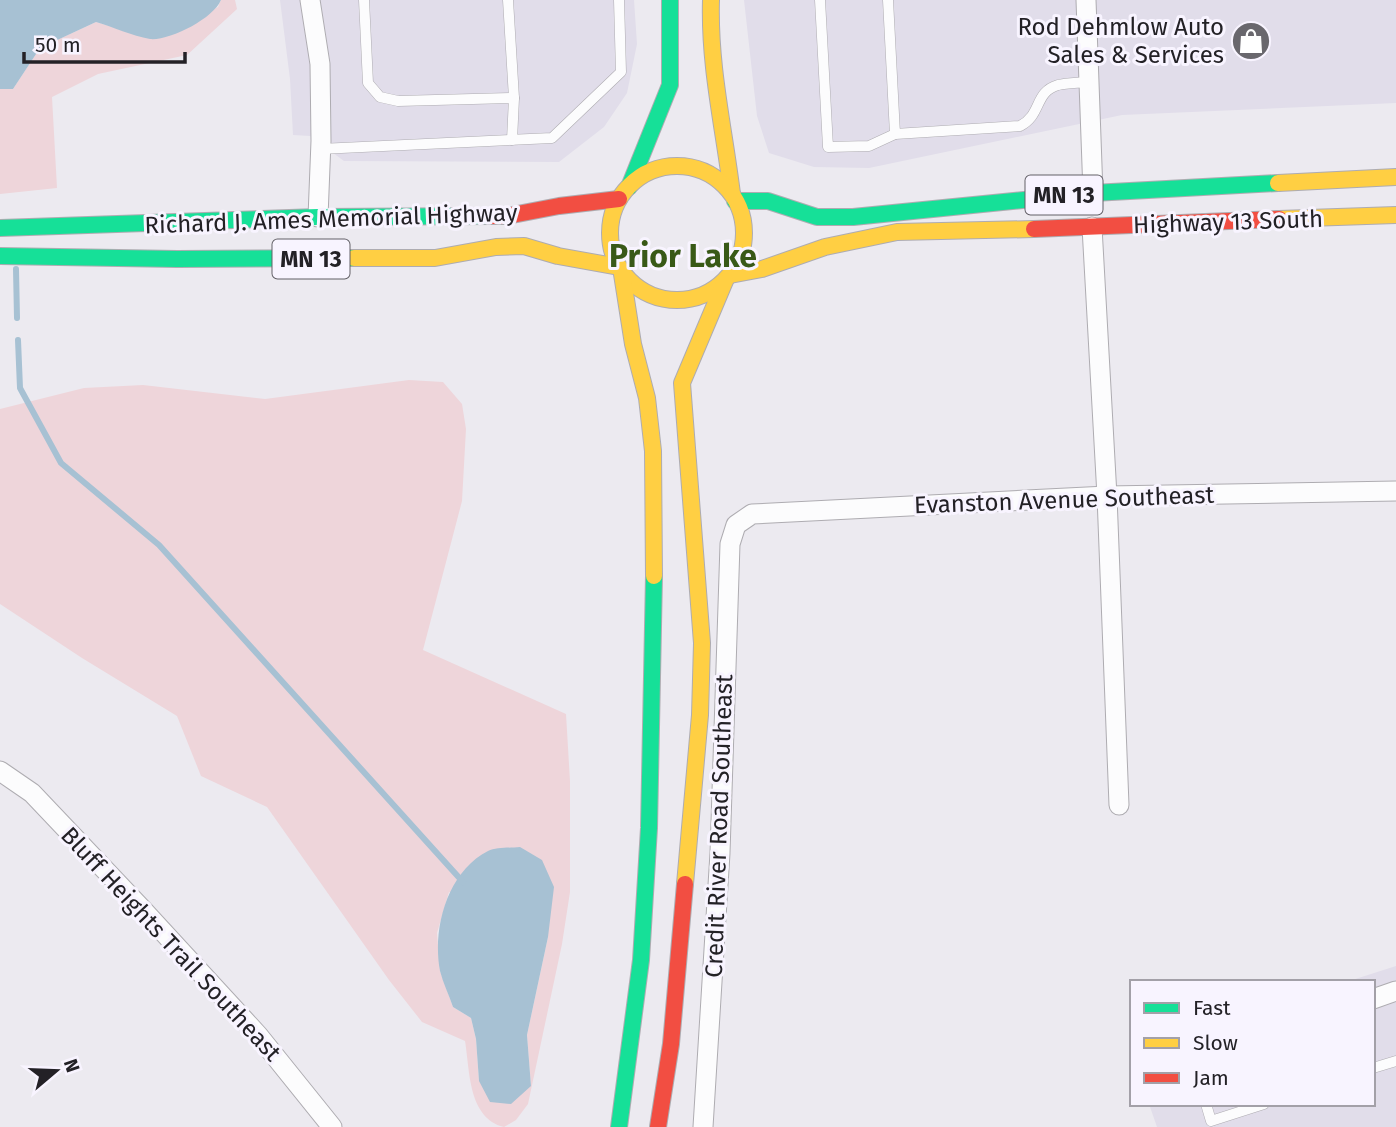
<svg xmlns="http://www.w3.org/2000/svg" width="1396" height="1127" viewBox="0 0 1396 1127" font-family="'Fira Sans',sans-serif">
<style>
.built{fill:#e1ddea}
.green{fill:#eed5da;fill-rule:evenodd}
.water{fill:#a7c1d3}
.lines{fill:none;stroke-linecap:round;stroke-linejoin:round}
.stream{stroke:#a7c1d3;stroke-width:6}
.lane-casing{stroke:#aeacb1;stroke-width:11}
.street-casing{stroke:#aeacb1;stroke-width:21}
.fast-casing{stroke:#aeacb1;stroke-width:18}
.slow-casing{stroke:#aeacb1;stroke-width:18}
.jam-casing{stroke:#aeacb1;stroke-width:18}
.lane{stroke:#fcfcfd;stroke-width:10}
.street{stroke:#fcfcfd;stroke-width:19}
.fast{stroke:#16e098;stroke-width:16}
.slow{stroke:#ffcf43;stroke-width:16}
.jam{stroke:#f24e42;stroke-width:16}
.labels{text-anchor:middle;stroke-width:6;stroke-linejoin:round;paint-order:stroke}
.shield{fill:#f8f4ff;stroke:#636067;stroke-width:2}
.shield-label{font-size:23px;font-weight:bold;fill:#232126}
.poi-label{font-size:24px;fill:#232126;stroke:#f8f4ff;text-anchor:end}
.street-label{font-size:24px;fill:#232126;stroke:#f8f4ff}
.district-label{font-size:32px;font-weight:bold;fill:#395918;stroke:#f8f4ff}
</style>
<rect width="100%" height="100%" fill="#eceaf0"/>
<!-- built -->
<g class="built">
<path d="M280,0H634L637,44L627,93L604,127L559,162L344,161L310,136L293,135L290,79Z"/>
<path d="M744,0H1396V103L1122,115L869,168L814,167L769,153L757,116Z"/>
<path d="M1396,966V1127H1157L1149,1104H1373V982H1346Z"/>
</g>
<!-- green -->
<g class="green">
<path d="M221,0H235L237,9L187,55L98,74L52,97L57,188L0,194V89H13L40,48L96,22L152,39L218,7Z"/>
<path d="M409,380L443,382L462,404L466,429L462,501L423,650L566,714L570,781V892L562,944L528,1104L516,1120L504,1127C468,1118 470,1071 465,1041L422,1022L389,980L267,807L201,776L177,716L82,658L0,604V409L84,388L143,385L265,399ZM449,892L548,937L527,1035L531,1086L479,1081L476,1039L471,1018L453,1007L440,971L437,933Z"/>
</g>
<!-- water -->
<g class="water">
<path d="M0,0H221C213,19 169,41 150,39C132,36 113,27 96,22L40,48L13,89H0Z"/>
<path d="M520,847L542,860L554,887L548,937L527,1035L531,1086L511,1104L490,1102L479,1081L476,1039L471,1018L453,1007C449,995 443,983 440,971C432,929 447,872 488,851C496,847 510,848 520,847Z"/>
</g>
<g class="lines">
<!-- stream -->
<g class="stream">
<path d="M16,269L17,318"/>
<path d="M18,340L20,388L61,463L159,545L463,882"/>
</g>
<!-- lane casing -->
<g class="lane-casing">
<g id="lane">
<path d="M364,0L368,83L380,97L398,101L514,98L512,140"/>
<path d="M508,0L514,98"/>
<path d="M820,0L828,147L869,146L895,134"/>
<path d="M888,0L895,134L1020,126C1042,115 1034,92 1058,85C1067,83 1078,83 1087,82"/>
<path d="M320,149L552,138L621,72L619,0"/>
<path d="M1373,1068L1396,1061"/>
<path d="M1206,1104L1211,1121L1264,1104"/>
</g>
</g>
<!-- street casing -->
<g class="street-casing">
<g id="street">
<path d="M310,0L320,64L321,141L318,217"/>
<path d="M1086,0L1093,193"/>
<path d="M1092,227L1107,496L1119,805"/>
<path d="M0,771L32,793L143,910L258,1035L332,1127"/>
<path d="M1373,999L1396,991"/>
<path d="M703,1127L720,853L730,544L736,525L752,514L1107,496L1396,491"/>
</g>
</g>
<!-- fast casing -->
<g class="fast-casing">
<g id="fast">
<path d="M629,187L670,85V0"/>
<path d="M735,201H768L817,217H853L1093,193L1278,183"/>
<path d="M0,228L318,217L492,216"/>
<path d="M0,256L177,259L354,258"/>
<path d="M619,1127L641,960L649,828L654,576"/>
</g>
</g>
<!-- slow casing -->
<g class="slow-casing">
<g id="slow">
<path d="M711,0C709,67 724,128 732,194"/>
<circle cx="677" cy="233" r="67"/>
<path d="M1278,183L1396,177"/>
<path d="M1279,219L1396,215"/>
<path d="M354,258H435L496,247L524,246L558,256L619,267"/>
<path d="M622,274L633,344L647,398L653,451L654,576"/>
<path d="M730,275L762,269L825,247L897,232L1034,229"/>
<path d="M685,884L700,715L702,643L682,383L725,281"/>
</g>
</g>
<!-- jam casing -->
<g class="jam-casing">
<g id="jam">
<path d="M492,216H507L559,206L619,199"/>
<path d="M1034,229L1279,219"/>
<path d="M658,1127L671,1044L685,884"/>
</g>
</g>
<!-- lane -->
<use href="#lane" class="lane"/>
<!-- street -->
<use href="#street" class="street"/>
<!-- fast -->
<use href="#fast" class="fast"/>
<!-- slow -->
<use href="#slow" class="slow"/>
<!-- jam -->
<use href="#jam" class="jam"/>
</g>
<!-- icons -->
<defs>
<g id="shop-disc" transform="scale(2.0125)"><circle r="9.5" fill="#69676d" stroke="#f8f4ff"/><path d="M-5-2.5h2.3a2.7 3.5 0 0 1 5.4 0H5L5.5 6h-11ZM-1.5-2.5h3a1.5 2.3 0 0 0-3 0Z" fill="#fff"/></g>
</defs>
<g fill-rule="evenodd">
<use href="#shop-disc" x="1251" y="41"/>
</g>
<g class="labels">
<!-- shield labels -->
<g class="shield">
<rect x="1025.5" y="175.5" width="77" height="39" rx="5"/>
<rect x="272.5" y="239.5" width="77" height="39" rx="5"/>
</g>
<g class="shield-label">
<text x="1064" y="203">MN 13</text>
<text x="311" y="267">MN 13</text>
</g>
<!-- poi labels -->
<g class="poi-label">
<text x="1224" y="35">Rod Dehmlow Auto<tspan x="1224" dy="28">Sales &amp; Services</tspan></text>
</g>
<!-- street labels -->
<g class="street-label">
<text transform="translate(331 219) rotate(-2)" y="8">Richard J. Ames Memorial Highway</text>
<text transform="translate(1228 222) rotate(-2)" y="8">Highway 13 South</text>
<text transform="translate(1064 500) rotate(-2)" y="8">Evanston Avenue Southeast</text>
<text transform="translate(719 826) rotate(-88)" y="8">Credit River Road Southeast</text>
<text transform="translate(171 944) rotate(47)" y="8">Bluff Heights Trail Southeast</text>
</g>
<!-- district labels -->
<g class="district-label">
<text x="683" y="267">Prior Lake</text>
</g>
</g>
<!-- legend -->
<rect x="1130" y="980" width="245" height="126" fill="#f8f4ff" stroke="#a3a0a8" stroke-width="2"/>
<rect x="1144" y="1003" width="35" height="10" fill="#16e098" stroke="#a3a0a8" stroke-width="2"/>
<text x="1193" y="1015" font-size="21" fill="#232126">Fast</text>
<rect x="1144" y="1038" width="35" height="10" fill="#ffcf43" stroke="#a3a0a8" stroke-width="2"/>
<text x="1193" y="1050" font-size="21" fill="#232126">Slow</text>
<rect x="1144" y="1073" width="35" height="10" fill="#f24e42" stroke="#a3a0a8" stroke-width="2"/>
<text x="1193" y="1085" font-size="21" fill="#232126">Jam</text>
<!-- north arrow -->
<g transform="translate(56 1071) rotate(71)" stroke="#f8f4ff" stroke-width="5" paint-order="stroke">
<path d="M0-5L12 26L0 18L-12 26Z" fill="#232126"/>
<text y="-10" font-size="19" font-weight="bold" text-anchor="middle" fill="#232126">N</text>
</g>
<!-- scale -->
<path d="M24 52v10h161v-10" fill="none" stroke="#232126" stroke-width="3.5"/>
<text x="35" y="52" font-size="21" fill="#232126" stroke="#f8f4ff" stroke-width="5" paint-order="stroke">50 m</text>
</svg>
